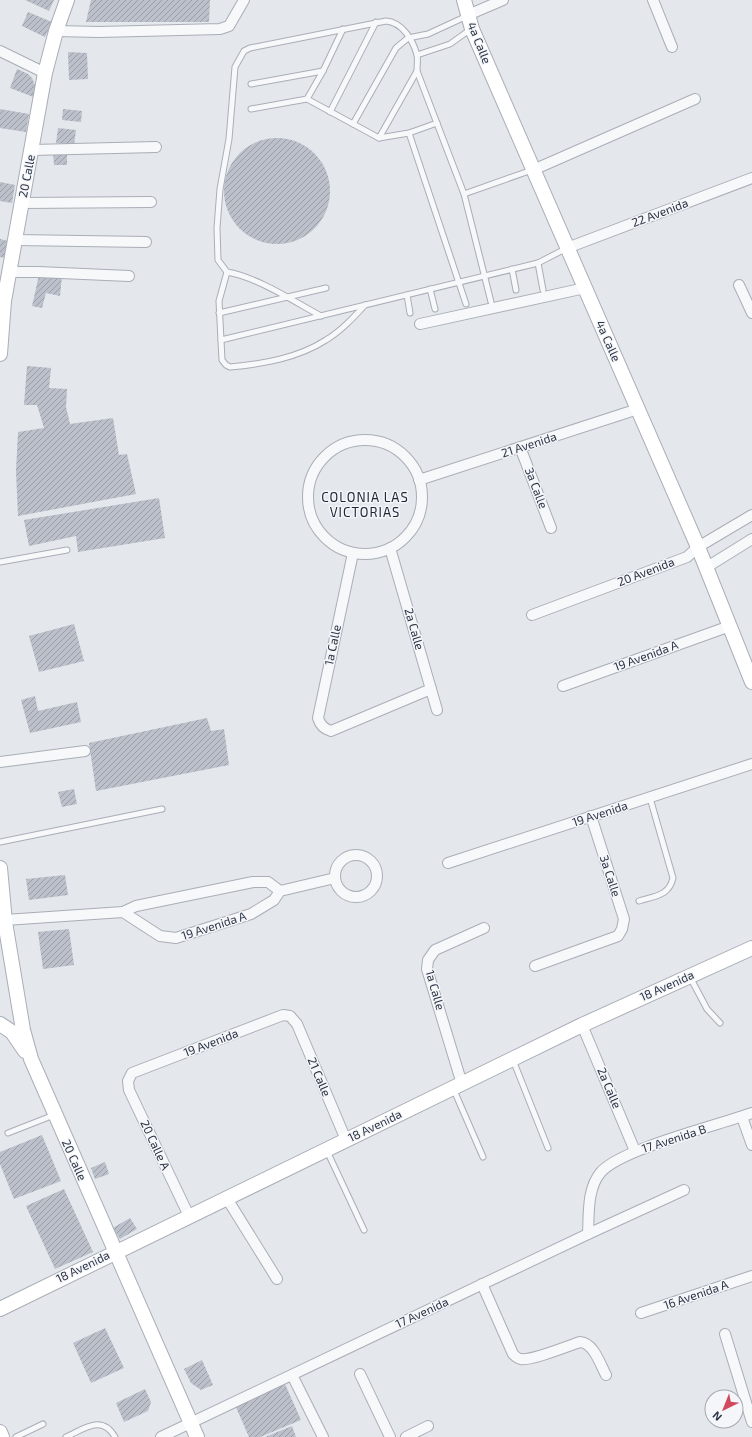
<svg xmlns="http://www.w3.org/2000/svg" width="752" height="1437" viewBox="0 0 752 1437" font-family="'Exo 2',sans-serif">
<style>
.building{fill:url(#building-hatch)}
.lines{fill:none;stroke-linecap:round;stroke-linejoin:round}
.lane-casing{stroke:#a9aeb7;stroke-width:7}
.street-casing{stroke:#a9aeb7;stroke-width:12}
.secondary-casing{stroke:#a9aeb7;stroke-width:16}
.lane{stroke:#f7f8fa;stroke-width:5}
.street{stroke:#f7f8fa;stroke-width:10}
.secondary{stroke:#fff;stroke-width:14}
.labels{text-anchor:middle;stroke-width:3;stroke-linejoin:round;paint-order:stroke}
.street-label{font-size:12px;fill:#2b3445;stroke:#f4f6f9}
.neighbourhood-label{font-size:13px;letter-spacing:1px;fill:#1d2536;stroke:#f4f6f9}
</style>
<defs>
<pattern id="building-hatch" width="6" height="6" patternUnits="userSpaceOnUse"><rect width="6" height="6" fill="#bbc0ca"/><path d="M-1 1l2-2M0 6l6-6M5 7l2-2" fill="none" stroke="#989da6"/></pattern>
</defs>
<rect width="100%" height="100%" fill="#e4e7ec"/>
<!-- building -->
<g class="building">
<path d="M25,0H54L49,11Z"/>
<path d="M91,0H210L209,22H86Z"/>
<path d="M28,12L52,22L45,37L22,26Z"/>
<path d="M68,52L87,53L88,79L69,80Z"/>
<path d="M17,69L28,74L32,78L37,90L36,98L10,88Z"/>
<path d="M0,109L29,114L26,132L0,128Z"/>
<path d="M63,109L82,111L81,122L62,120Z"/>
<path d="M58,128L76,130L74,145L56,143Z"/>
<circle cx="277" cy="191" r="53"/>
<path d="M53,152H67V165H54Z"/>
<path d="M0,182L15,185L12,203L0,201Z"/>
<path d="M0,239L8,241L5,258L0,257Z"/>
<path d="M39,275L62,276L60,296L46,293L42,308L32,306Z"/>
<path d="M27,366L51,368L49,388L67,389L66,407L70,424L113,418L119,455L127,454L136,494L18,516L16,471L18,432L44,428L37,405H24Z"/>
<path d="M159,498L165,538L78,552L76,536L29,546L24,520Z"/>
<path d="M74,624L84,661L39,672L29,636Z"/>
<path d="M35,696L38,711L77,702L81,722L30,733L21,700Z"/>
<path d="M207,718L211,731L224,729L229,765L96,791L89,743Z"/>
<path d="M74,789L77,804L62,807L58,792Z"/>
<path d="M65,875L68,895L29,900L26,879Z"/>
<path d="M69,929L74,965L43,969L38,932Z"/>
<path d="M42,1135L61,1181L14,1199L0,1164V1152Z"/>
<path d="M105,1162L109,1174L95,1179L91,1168Z"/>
<path d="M64,1189L93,1252L55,1269L26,1206Z"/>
<path d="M130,1218L137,1229L120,1239L113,1228Z"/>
<path d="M105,1328L124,1368L91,1383L73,1343Z"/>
<path d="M202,1360L213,1385L201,1390L191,1383L184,1369Z"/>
<path d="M285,1384L301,1420L260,1437H249L235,1405Z"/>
<path d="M145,1389L151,1402L148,1411L124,1422L116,1403Z"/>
<path d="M292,1426L296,1437H265Z"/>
</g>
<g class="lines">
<!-- lane casing -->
<g class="lane-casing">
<g id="lane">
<path d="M417,55L450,44L471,29"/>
<path d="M251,84L323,71"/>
<path d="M307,99L379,138L409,133L437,123"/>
<path d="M251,109L307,99L323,71L343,29"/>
<path d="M330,112L376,22"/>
<path d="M353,124L396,48L408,38L428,34L467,16"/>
<path d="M409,133L466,304"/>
<path d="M379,138L417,71"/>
<path d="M464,194L532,170"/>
<path d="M538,263L543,290"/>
<path d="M512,269L516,290"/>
<path d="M227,272L219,301L222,360L226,365L230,367C263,364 298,358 326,340C341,331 353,318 365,305"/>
<path d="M430,289L435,309"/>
<path d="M407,295L410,313"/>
<path d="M219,313L326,288"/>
<path d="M321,316C293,301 257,277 227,272L218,260L217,228L220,189L229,139L235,67L244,51L250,48L386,21C402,22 413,40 417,55C418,59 417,66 417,71L464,194L491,302"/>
<path d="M221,340L538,263L567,248"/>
<path d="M0,562L67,550"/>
<path d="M0,842L162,809"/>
<path d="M639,901C655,896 669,896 673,878L650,798"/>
<path d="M690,977L707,1009L720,1023"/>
<path d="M513,1060L548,1148"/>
<path d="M453,1088L483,1157"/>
<path d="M8,1133L54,1115"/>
<path d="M327,1151L364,1230"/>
<path d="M16,1437L43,1424"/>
<path d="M66,1437C84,1429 102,1414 115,1437"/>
</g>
</g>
<!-- street casing -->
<g class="street-casing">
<g id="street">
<path d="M653,0L672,47"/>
<path d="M468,15L503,0"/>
<path d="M56,31L99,32L220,29L229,26L244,0"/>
<path d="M0,51L45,73"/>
<path d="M32,150L156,147"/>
<path d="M533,170L695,99"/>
<path d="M22,203L151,202"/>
<path d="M16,240L146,242"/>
<path d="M567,248L752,178"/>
<path d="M10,272H38L129,276"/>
<path d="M739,285L752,313"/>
<path d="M420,324L585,288"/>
<circle cx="365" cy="497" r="57"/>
<path d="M520,447L551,528"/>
<path d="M419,480L638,409"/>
<path d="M390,548L437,710"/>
<path d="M353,553L318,718C320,725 324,729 331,731L431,689"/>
<path d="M707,567L752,539"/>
<path d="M532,615L687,557L698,547L752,515"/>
<path d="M563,686L730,626"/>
<path d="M0,762L85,751"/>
<circle cx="356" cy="876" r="21"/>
<path d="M448,863L752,764"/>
<path d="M123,912L160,936L176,938L251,914L274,900L280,891L335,878"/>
<path d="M5,920L123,912L136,906L253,882H268L280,891"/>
<path d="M535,966L618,936L622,929L624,919L591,816"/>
<path d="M582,1025L635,1151"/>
<path d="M462,1084L427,969L428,960L435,950L484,928"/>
<path d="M742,1117L752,1145"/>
<path d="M226,1197L277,1279"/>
<path d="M189,1216L129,1090L128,1081L132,1073L283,1015L290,1016L297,1024L346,1140"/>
<path d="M588,1234C589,1214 587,1188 601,1172C621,1149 719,1125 752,1113"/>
<path d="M482,1284L513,1354C515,1356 518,1359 521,1359C531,1361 568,1346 580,1342C594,1343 600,1364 606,1375"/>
<path d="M641,1313L752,1276"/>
<path d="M725,1334L752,1422"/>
<path d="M360,1374L390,1437"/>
<path d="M292,1375L323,1437"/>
<path d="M161,1437L588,1234L684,1190"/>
<path d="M406,1437L428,1426"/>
</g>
</g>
<!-- secondary casing -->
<g class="secondary-casing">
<g id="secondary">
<path d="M464,0L472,29L698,547L752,682"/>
<path d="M0,354L4,301L45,73L56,31L67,0"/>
<path d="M0,868L5,922L23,1030L31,1059L197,1437"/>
<path d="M0,1024L12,1032L25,1051"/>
<path d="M0,1309L582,1025L752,948"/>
<path d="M0,1432L2,1437"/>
</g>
</g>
<!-- lane -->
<use href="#lane" class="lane"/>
<!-- street -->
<use href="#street" class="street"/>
<!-- secondary -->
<use href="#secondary" class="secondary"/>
</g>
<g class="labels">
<!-- street labels -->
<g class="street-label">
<text transform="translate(479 43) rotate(68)" y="4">4a Calle</text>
<text transform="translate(27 176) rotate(-79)" y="4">20 Calle</text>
<text transform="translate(660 213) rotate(-21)" y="4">22 Avenida</text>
<text transform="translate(608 341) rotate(66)" y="4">4a Calle</text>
<text transform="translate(529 445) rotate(-18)" y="4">21 Avenida</text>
<text transform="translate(536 488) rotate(69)" y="4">3a Calle</text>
<text transform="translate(646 572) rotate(-21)" y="4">20 Avenida</text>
<text transform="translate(414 629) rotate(74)" y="4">2a Calle</text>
<text transform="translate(333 645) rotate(-78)" y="4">1a Calle</text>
<text transform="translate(646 656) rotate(-20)" y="4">19 Avenida A</text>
<text transform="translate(600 814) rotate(-18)" y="4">19 Avenida</text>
<text transform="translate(610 876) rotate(72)" y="4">3a Calle</text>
<text transform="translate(214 926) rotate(-18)" y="4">19 Avenida A</text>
<text transform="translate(667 986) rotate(-24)" y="4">18 Avenida</text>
<text transform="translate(435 990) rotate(74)" y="4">1a Calle</text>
<text transform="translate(211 1043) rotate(-21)" y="4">19 Avenida</text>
<text transform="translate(319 1077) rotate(67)" y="4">21 Calle</text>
<text transform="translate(609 1088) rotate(67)" y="4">2a Calle</text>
<text transform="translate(375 1126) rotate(-26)" y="4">18 Avenida</text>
<text transform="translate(674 1139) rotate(-18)" y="4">17 Avenida B</text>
<text transform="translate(155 1145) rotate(65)" y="4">20 Calle A</text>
<text transform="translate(74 1160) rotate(66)" y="4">20 Calle</text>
<text transform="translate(83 1267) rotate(-26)" y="4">18 Avenida</text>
<text transform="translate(696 1295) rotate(-19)" y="4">16 Avenida A</text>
<text transform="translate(422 1313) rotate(-25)" y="4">17 Avenida</text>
</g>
<!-- neighbourhood labels -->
<g class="neighbourhood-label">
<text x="365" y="502">COLONIA LAS<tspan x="365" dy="15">VICTORIAS</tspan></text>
</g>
</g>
<!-- north arrow -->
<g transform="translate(724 1409) rotate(223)"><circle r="19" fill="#f4f6f9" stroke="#a4a8b1"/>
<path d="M0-3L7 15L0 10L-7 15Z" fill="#d1495b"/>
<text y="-6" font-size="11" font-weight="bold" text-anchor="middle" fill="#2b3445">N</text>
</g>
</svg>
